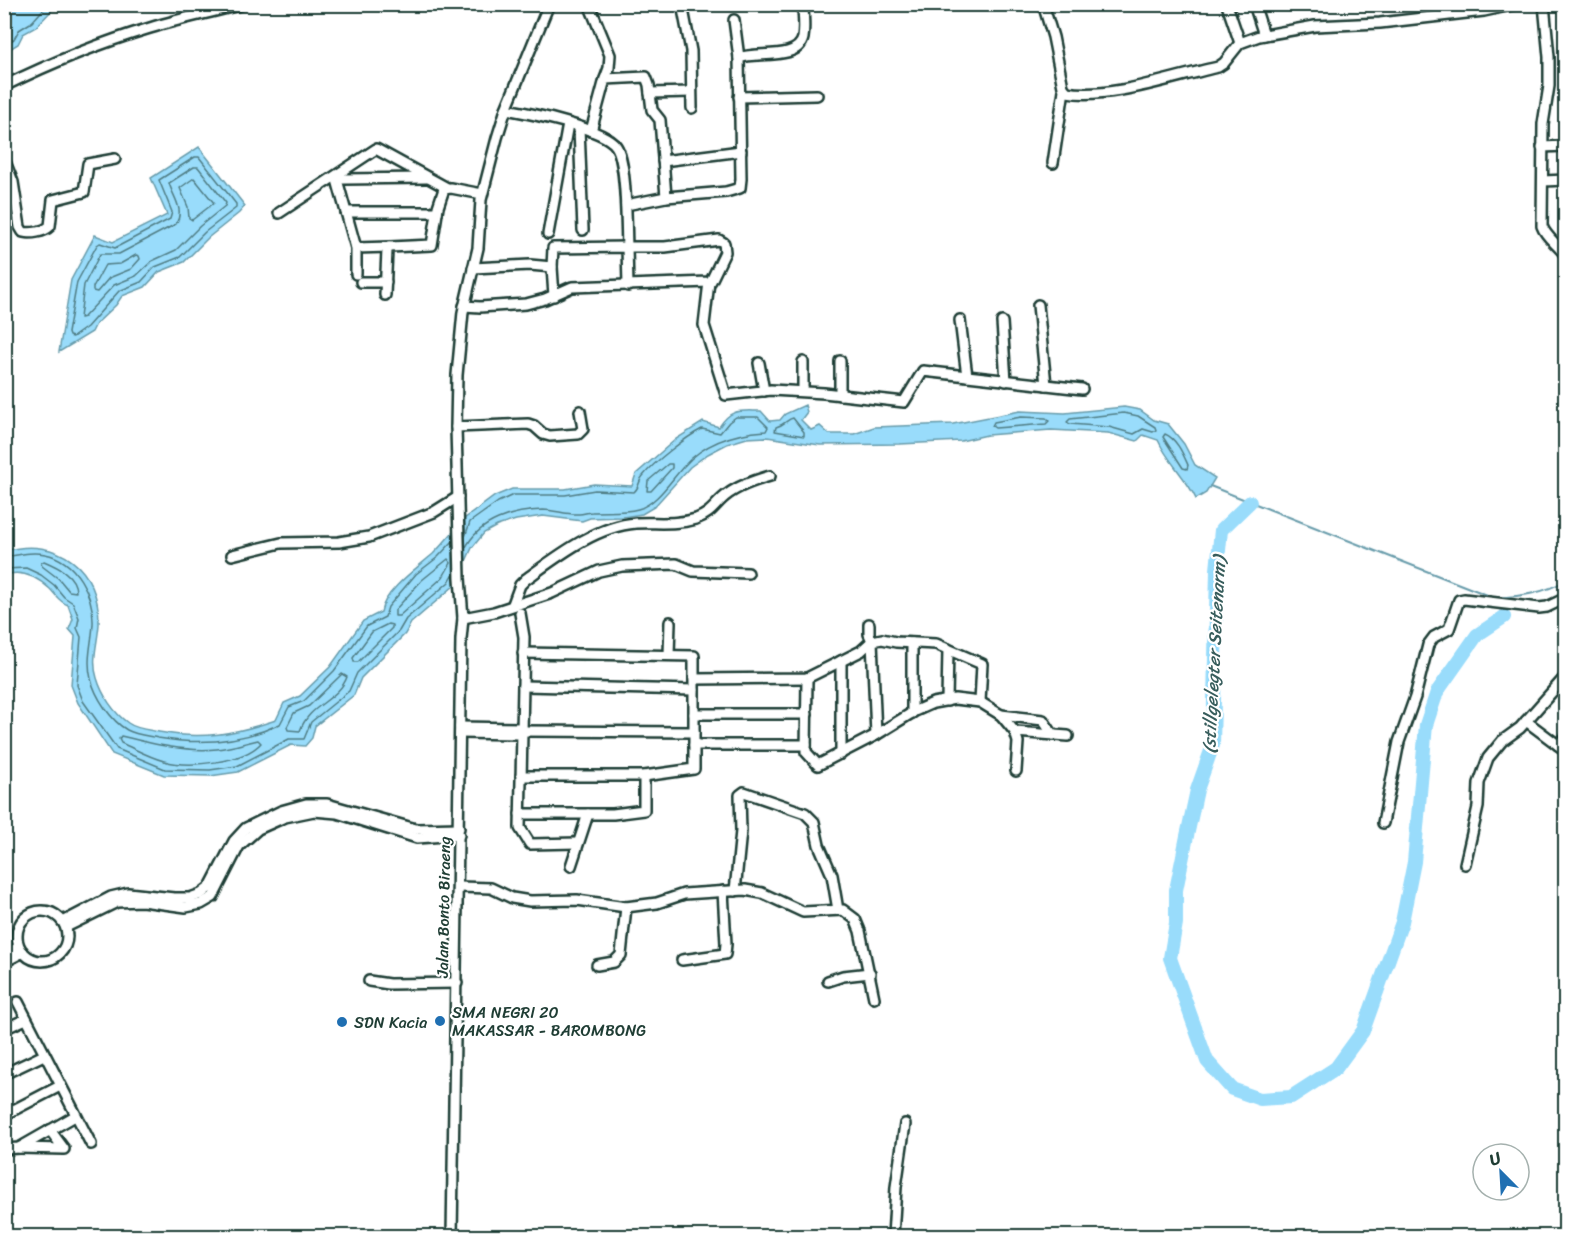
<svg xmlns="http://www.w3.org/2000/svg" width="1570" height="1241" viewBox="0 0 1570 1241" font-family="Sriracha,sans-serif">
<style>
.water{fill:#99dcfb;stroke:#689cab;stroke-width:1.5}
.lines{fill:none;stroke-linecap:round;stroke-linejoin:round}
.shore{stroke:#507d84;stroke-width:1.5}
.stream{stroke:#689cab;stroke-width:2}
.river{stroke:#99dcfb;stroke-width:14}
.minor-casing{stroke:#1f3d34;stroke-width:14}
.minor{stroke:#fff;stroke-width:9}
.poi-dot{fill:#1f6fb2;stroke:#fff;stroke-width:2}
.labels{text-anchor:middle;stroke-width:4.5;stroke-linejoin:round;paint-order:stroke}
.street-label{font-size:16px;fill:#1f3d34;stroke:#fff}
.poi-label{font-size:16px;fill:#1f3d34;stroke:#fff;text-anchor:start}
.water-label{font-size:18px;font-style:italic;fill:#375d5c;stroke:#fff}
</style>
<rect width="100%" height="100%" fill="#fff"/>
<filter id="ink" filterUnits="userSpaceOnUse"><feTurbulence type="fractalNoise" baseFrequency=".0167" numOctaves="2"/><feDisplacementMap in="SourceGraphic" scale="12" xChannelSelector="R" yChannelSelector="G"/><feConvolveMatrix kernelMatrix="1 2 1 2 8 2 1 2 1" color-interpolation-filters="sRGB"/></filter>
<g filter="url(#ink)">
<!-- water -->
<g class="water">
<path d="M4,5L5,4L55,5L53,9L36,27L23,34L18,44L5,52Z"/>
<path d="M199,147L245,206L239,213L209,237L184,262L159,272L145,287L122,296L116,305L96,324L92,332L59,352L71,280L95,235L113,242L167,215L151,178Z"/>
<path d="M805,405L807,412L801,420L811,430L820,426L829,434H854L874,427L953,424L1020,411L1065,413L1124,407L1140,410L1154,420L1168,424L1184,444L1195,465L1215,478L1206,493L1196,499C1186,477 1168,462 1158,440L1143,435L1137,441L1108,433L1051,430L987,435L961,441L900,444L820,445L767,437L747,438L727,444L708,454L690,467L654,507L642,514L623,517L590,518L582,521L543,516L516,520L497,526L484,533L472,548L455,585L411,623L405,634L361,678L354,695L315,726L312,738L305,746L291,745L238,772L210,776L164,775L112,754L78,703L71,685L75,636L69,629L73,619L68,605C59,602 56,595 50,589C37,577 21,570 5,575V551C57,536 100,568 99,624C98,642 91,660 97,678C102,695 114,713 128,723C136,729 149,730 159,732C203,740 234,734 276,720L284,703L300,696L330,667L363,621L381,612C384,591 417,568 433,554C440,547 446,540 452,533L462,532L464,519L495,496L512,489H565L594,484L632,486L636,474L676,439L703,422L719,427C731,408 740,411 761,411L770,421L780,420L785,414Z"/>
</g>
<g class="lines">
<!-- shore -->
<g class="shore">
<path d="M4,45L14,39L19,30L32,22L48,4"/>
<path d="M195,157H199L236,204V208L205,232L180,257L155,267L141,282L119,291L87,327L73,337L69,336L68,333L77,282L97,245L100,243L115,248L170,219L172,212L159,180Z"/>
<path d="M194,167H198L226,203L225,206L200,226L176,250L152,261L136,276L114,285L84,317L80,318L84,285L100,254H119L176,224C185,210 173,197 169,183Z"/>
<path d="M194,178L214,203L192,220L189,218L188,207L180,188Z"/>
<path d="M136,255L139,256L140,259L131,269L109,278L97,292L93,291V287L105,265L120,264Z"/>
<path d="M1124,413L1138,416L1155,427L1156,430L1153,432L1143,429L1134,434L1109,427L1070,424L1067,422L1070,419Z"/>
<path d="M1021,417L1046,418L1049,421L1046,424L995,428L992,426L994,422Z"/>
<path d="M793,418L804,432V436L775,431L776,427C785,425 787,419 793,418Z"/>
<path d="M1165,434C1177,439 1183,454 1188,465L1187,469L1183,468L1163,437Z"/>
<path d="M668,464H672V468L651,491H647L648,481Z"/>
<path d="M465,537L470,522L498,502L513,495H565L595,490L634,492C640,487 638,481 643,476C654,462 686,437 702,429L720,433L729,422L736,417H758L768,427L766,431C736,433 705,442 684,466C671,480 657,504 638,509C623,513 607,511 592,512C587,512 584,514 579,514C567,515 555,510 543,510C513,511 479,520 465,549"/>
<path d="M4,557C18,555 31,551 45,554C76,560 94,595 93,624C92,643 86,660 91,679C95,696 111,721 127,730C136,735 149,736 158,738C199,745 242,742 280,724L289,707L304,701L334,671L367,626L385,617L388,607L416,574L438,557L453,541"/>
<path d="M448,559L451,563L443,577L399,616H395V610L422,580Z"/>
<path d="M44,561C58,567 76,575 76,592L69,591L59,579L42,566L41,563Z"/>
<path d="M4,569L26,568L41,575L54,585L64,597L73,603L79,618L77,628L81,637L77,685L83,701L117,749L165,769L210,770L237,766L289,739H304L311,722L349,691L357,673L399,631L406,619L449,582L454,573"/>
<path d="M388,624L392,625V628L358,662H354L353,658L372,632Z"/>
<path d="M342,674L347,677C338,701 309,704 300,731L288,730L287,727L294,713L309,706Z"/>
<path d="M121,736C153,744 184,752 217,749C231,748 245,743 258,740L261,743C243,763 189,768 164,761C149,757 135,749 121,743L119,739Z"/>
</g>
<!-- stream -->
<path class="stream" d="M1210,486L1495,598C1520,596 1544,594 1566,580"/>
<!-- river -->
<path class="river" d="M1250,502L1221,530L1217,570L1213,745L1197,790L1187,836L1176,890V923L1170,958L1207,1061L1232,1089L1260,1099L1291,1097L1336,1068L1363,1031L1402,922L1414,862L1426,725L1437,692L1477,635L1504,617"/>
<!-- minor casing -->
<g class="minor-casing">
<g id="minor">
<path d="M589,4L610,55L609,68L605,79"/>
<path d="M682,4L691,51L692,108"/>
<path d="M1043,4L1053,37L1063,87L1067,92C1108,100 1176,76 1218,67L1224,63L1240,43L1259,36L1315,26L1380,23L1484,11L1516,4"/>
<path d="M1229,4L1227,5L1240,43"/>
<path d="M1254,4L1264,35"/>
<path d="M1544,4L1549,57V86L1543,124L1542,226C1546,238 1559,245 1566,256"/>
<path d="M739,58C755,51 798,61 803,38C805,27 803,15 803,4"/>
<path d="M4,86C51,63 100,43 150,28C181,18 213,12 244,4"/>
<path d="M650,93L691,92"/>
<path d="M739,97L817,95"/>
<path d="M579,128L583,230"/>
<path d="M591,131L605,79L646,77L649,85L652,110L660,120L666,197"/>
<path d="M1542,147L1566,146"/>
<path d="M4,159L13,182L20,227L23,232C31,234 44,232 50,226L53,200L84,192L88,164L115,159"/>
<path d="M663,161L741,151"/>
<path d="M1053,163L1064,90"/>
<path d="M336,176L356,248L389,247"/>
<path d="M336,176L344,179L426,178"/>
<path d="M1543,181L1566,180"/>
<path d="M626,205L666,197L726,192L740,188L741,179L739,58L734,20"/>
<path d="M346,212H437"/>
<path d="M279,213L376,149L447,188"/>
<path d="M548,234L568,124"/>
<path d="M356,248V274"/>
<path d="M473,268L530,265L552,267"/>
<path d="M361,282H386"/>
<path d="M709,282L704,325L726,395L771,390L824,393L904,402L923,371L1082,389"/>
<path d="M385,295L387,250L390,247L432,245L438,207L444,189L451,188L482,194"/>
<path d="M554,296L552,267L553,248L627,247L628,286"/>
<path d="M1038,305L1046,385"/>
<path d="M464,306L480,307L526,304L545,299L572,287L709,282L711,281L725,252L724,243L719,240L665,247H627C626,225 627,162 616,146C604,128 528,113 506,109"/>
<path d="M960,320L967,376"/>
<path d="M1002,322L1006,381"/>
<path d="M803,362V391"/>
<path d="M759,363L764,391"/>
<path d="M840,395V361"/>
<path d="M456,427L528,424L534,426L543,434L550,436L578,434L583,429L580,411"/>
<path d="M232,555L281,543L339,542L369,537L434,512L458,497"/>
<path d="M513,604L520,585L526,579C558,556 596,526 636,523C657,522 676,525 696,519C713,513 715,503 728,494C740,485 756,480 770,476"/>
<path d="M520,613L524,637L520,828L530,844L578,843"/>
<path d="M463,618L494,612L552,593L599,571L622,566L676,564L693,571L748,573"/>
<path d="M869,624V634L872,641L876,735"/>
<path d="M669,655L670,622"/>
<path d="M807,678L806,752L818,765L876,735L915,711L933,703L955,699L980,702L1001,715L1015,732L1018,742L1016,771"/>
<path d="M694,679L807,678L861,651L872,641L882,639L896,642L936,644L982,664L980,702"/>
<path d="M523,686L694,690"/>
<path d="M947,701L948,649"/>
<path d="M912,713V643"/>
<path d="M694,714H807"/>
<path d="M1001,715L1043,720L1053,735"/>
<path d="M1526,721L1566,751"/>
<path d="M460,727L522,728"/>
<path d="M522,731L694,732"/>
<path d="M1015,732L1068,736"/>
<path d="M460,733L522,734"/>
<path d="M694,745H806"/>
<path d="M1558,745L1566,736"/>
<path d="M841,754V661"/>
<path d="M521,776H644L694,769V656L523,653"/>
<path d="M520,814H613L644,810V776"/>
<path d="M1383,823L1399,742L1415,697L1428,645L1434,637L1449,629L1459,600L1464,599L1539,608L1547,607L1566,598"/>
<path d="M1465,864L1478,807L1479,783L1488,758L1502,741L1520,728L1566,676"/>
<path d="M571,866L588,814"/>
<path d="M459,887L491,888L512,898L530,901L577,900L626,907L657,903L684,894L745,890L762,893L803,912L843,910L855,919L860,931L874,998"/>
<path d="M735,891L741,831L740,795L744,792L805,813L814,822L819,845L832,875L838,910"/>
<circle cx="42" cy="936" r="25"/>
<path d="M63,922L111,897L128,893L174,898H190L201,894L210,887L234,841L246,828L281,811L306,804H327L416,829L459,828"/>
<path d="M66,927L117,902L142,901L186,907L201,904L213,897L239,846L258,829L285,817L314,811L337,813L417,838L459,835"/>
<path d="M4,954L19,947"/>
<path d="M682,960L725,954L726,944L723,891"/>
<path d="M4,962L23,952"/>
<path d="M597,965L614,962L621,955L626,907"/>
<path d="M369,981L389,984L457,983"/>
<path d="M828,981L843,976L870,973"/>
<path d="M18,1002L91,1144"/>
<path d="M4,1029L26,1019"/>
<path d="M4,1074L44,1055"/>
<path d="M4,1115L60,1086"/>
<path d="M19,1148L64,1149L50,1130"/>
<path d="M4,1149L19,1148L75,1116"/>
<path d="M452,1236L461,639L463,618L460,578L456,427L457,375L463,312L478,248L481,200L497,138L506,109L549,4"/>
<path d="M893,1236L896,1187L905,1124"/>
</g>
</g>
<!-- minor -->
<use href="#minor" class="minor"/>
</g>
</g>
<!-- markers -->
<g class="poi-dot">
<circle cx="440" cy="1021" r="6"/>
<circle cx="342" cy="1022" r="6"/>
</g>
<g class="labels">
<!-- street labels -->
<g class="street-label">
<text transform="translate(443 907) rotate(-89)" y="6">Jalan Bonto Biraeng</text>
</g>
<!-- poi labels -->
<g class="poi-label">
<text x="452" y="1018">SMA NEGRI 20<tspan x="452" dy="18">MAKASSAR - BAROMBONG</tspan></text>
<text x="354" y="1028">SDN Kacia</text>
</g>
<!-- water labels -->
<g class="water-label">
<text transform="translate(1214 655) rotate(-87)" y="6">(stillgelegter Seitenarm)</text>
</g>
</g>
<!-- margin -->
<rect width="1570" height="1241" fill="none" stroke="#fff" stroke-width="24"/>
<rect x="12" y="12" width="1546" height="1217" fill="none" stroke="#1f3d34" stroke-width="2" filter="url(#ink)"/>
<!-- north arrow -->
<g transform="translate(1501 1172) rotate(336)"><circle r="28" fill="#ffffff" stroke="#a5b1ae" stroke-width="1.5"/>
<path d="M0-4.5L10 22L0 15L-10 22Z" fill="#1f6fb2"/>
<text y="-9" font-size="16" font-weight="bold" text-anchor="middle" fill="#1f3d34">U</text>
</g>
</svg>
